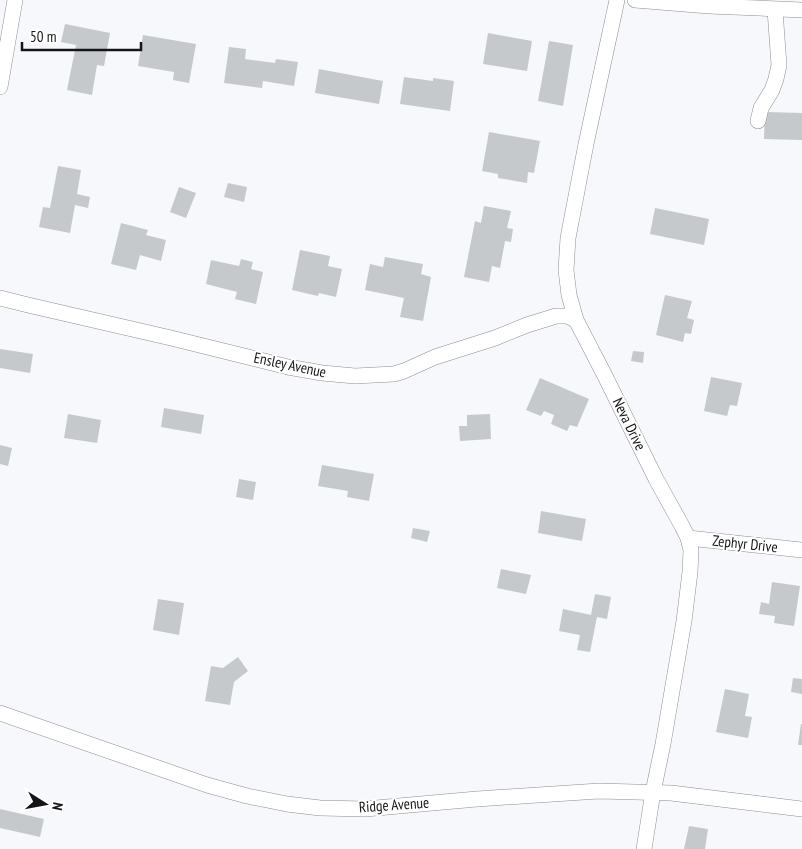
<svg xmlns="http://www.w3.org/2000/svg" width="802" height="849" viewBox="0 0 802 849" font-family="'PT Sans Narrow',sans-serif">
<style>
.building{fill:#c6c9cb}
.lines{fill:none;stroke-linecap:round;stroke-linejoin:round}
.minor-casing{stroke:#8c8e91;stroke-width:16}
.minor{stroke:#fff;stroke-width:15}
.labels{text-anchor:middle;stroke-width:4;stroke-linejoin:round;paint-order:stroke}
.street-label{font-size:15px;fill:#161617;stroke:#fff}
</style>
<rect width="100%" height="100%" fill="#f6f8fb"/>
<!-- building -->
<g class="building">
<path d="M65,24L110,33L104,66L97,65L92,95L67,90L76,45L61,42Z"/>
<path d="M488,33L532,41L527,71L483,64Z"/>
<path d="M143,35L196,44L189,83L173,80L174,72L138,66Z"/>
<path d="M549,41L573,45L563,106L538,101Z"/>
<path d="M229,47L246,49L245,59L275,63L276,59L298,62L294,86L263,81L262,88L224,83Z"/>
<path d="M319,69L383,81L379,104L315,93Z"/>
<path d="M404,77L433,81V78L454,81L450,111L400,104Z"/>
<path d="M765,112L802,113V140L764,139Z"/>
<path d="M489,132L540,141L534,173L528,172L527,183L498,178V174L482,171Z"/>
<path d="M58,166L81,170L77,194L90,197L88,208L75,205L70,233L39,227L43,207L50,208Z"/>
<path d="M228,183L247,187L244,202L224,197Z"/>
<path d="M179,187L196,193L186,218L170,212Z"/>
<path d="M484,206L511,211L507,228L513,229L511,242L505,241L500,268L492,266L489,282L464,277L475,221L481,223Z"/>
<path d="M655,208L709,219L704,245L650,234Z"/>
<path d="M121,223L148,230L146,235L166,240L161,261L140,255L136,270L111,264Z"/>
<path d="M300,250L330,256L328,266L342,269L336,297L319,293L318,296L292,290Z"/>
<path d="M385,257L423,264L421,274L431,277L423,321L400,317L404,298L365,290L370,264L383,267Z"/>
<path d="M241,259L253,262L251,269L263,272L256,304L235,299L237,292L206,284L211,260L239,266Z"/>
<path d="M665,295L692,301L687,318L694,320L691,334L685,333L683,342L656,335Z"/>
<path d="M0,349L33,354L30,373L0,368Z"/>
<path d="M633,351L644,352L643,363L631,361Z"/>
<path d="M711,377L742,383L737,406L730,405L727,416L704,411Z"/>
<path d="M540,378L589,399L577,427L570,425L567,431L551,424L554,415L544,411L541,416L526,410Z"/>
<path d="M164,408L204,415L201,434L161,427Z"/>
<path d="M68,414L101,420L97,443L64,438Z"/>
<path d="M490,414L491,439L460,441L459,426H467V415Z"/>
<path d="M0,445L12,448L8,466L0,464Z"/>
<path d="M322,465L374,474L369,501L347,497L348,491L318,486Z"/>
<path d="M239,479L256,482L253,500L236,497Z"/>
<path d="M541,511L586,519L582,541L538,533Z"/>
<path d="M413,528L430,531L427,542L411,538Z"/>
<path d="M501,569L531,575L526,594L497,588Z"/>
<path d="M772,582L800,586L794,626L774,623L775,616L759,614L761,602L769,604Z"/>
<path d="M595,594L611,597L607,619L597,617L590,652L577,650L580,635L559,631L563,609L591,615Z"/>
<path d="M158,599L184,603L179,635L153,630Z"/>
<path d="M238,657L248,671L234,682L230,705L205,701L211,666L223,668Z"/>
<path d="M793,678L802,679V694L791,692Z"/>
<path d="M725,689L749,694L745,716L752,717L748,738L716,732Z"/>
<path d="M801,724H802V745H798Z"/>
<path d="M0,809L44,819L40,837L0,828Z"/>
<path d="M689,826L708,829L705,849H684Z"/>
</g>
<g class="lines">
<!-- minor casing -->
<g class="minor-casing">
<g id="minor">
<path d="M617,0L586,144L568,238L566,270L569,295L576,320L604,374L656,479L682,526L688,538L691,550L690,572L684,621L663,744L653,792L644,849"/>
<path d="M635,0L709,6L802,10"/>
<path d="M0,87L15,0"/>
<path d="M758,121L761,108L772,90L776,79L779,65L775,10"/>
<path d="M0,298L28,305L171,338L288,367L322,373L355,376L394,374L404,371L435,357L495,338L527,325L556,316H567L576,320"/>
<path d="M688,538L802,550"/>
<path d="M0,713L207,785L247,796L287,804L320,808L365,809L477,799L599,791L671,793L802,809"/>
</g>
</g>
<!-- minor -->
<use href="#minor" class="minor"/>
</g>
<g class="labels">
<!-- street labels -->
<g class="street-label">
<text transform="translate(290 365) rotate(12)" y="5">Ensley Avenue</text>
<text transform="translate(629 424) rotate(64)" y="5">Neva Drive</text>
<text transform="translate(745 544) rotate(6)" y="5">Zephyr Drive</text>
<text transform="translate(394 805) rotate(-4)" y="5">Ridge Avenue</text>
</g>
</g>
<!-- north arrow -->
<g transform="translate(45 804) rotate(101)" stroke="#ffffff" stroke-width="4" paint-order="stroke">
<path d="M0-4L9 19L0 12L-9 19Z" fill="#161617"/>
<text y="-8" font-size="14" font-weight="bold" text-anchor="middle" fill="#161617">N</text>
</g>
<!-- scale -->
<path d="M22 42v8h119v-8" fill="none" stroke="#161617" stroke-width="2.5"/>
<text x="30" y="42" font-size="15" fill="#161617" stroke="#ffffff" stroke-width="4" paint-order="stroke">50 m</text>
</svg>
